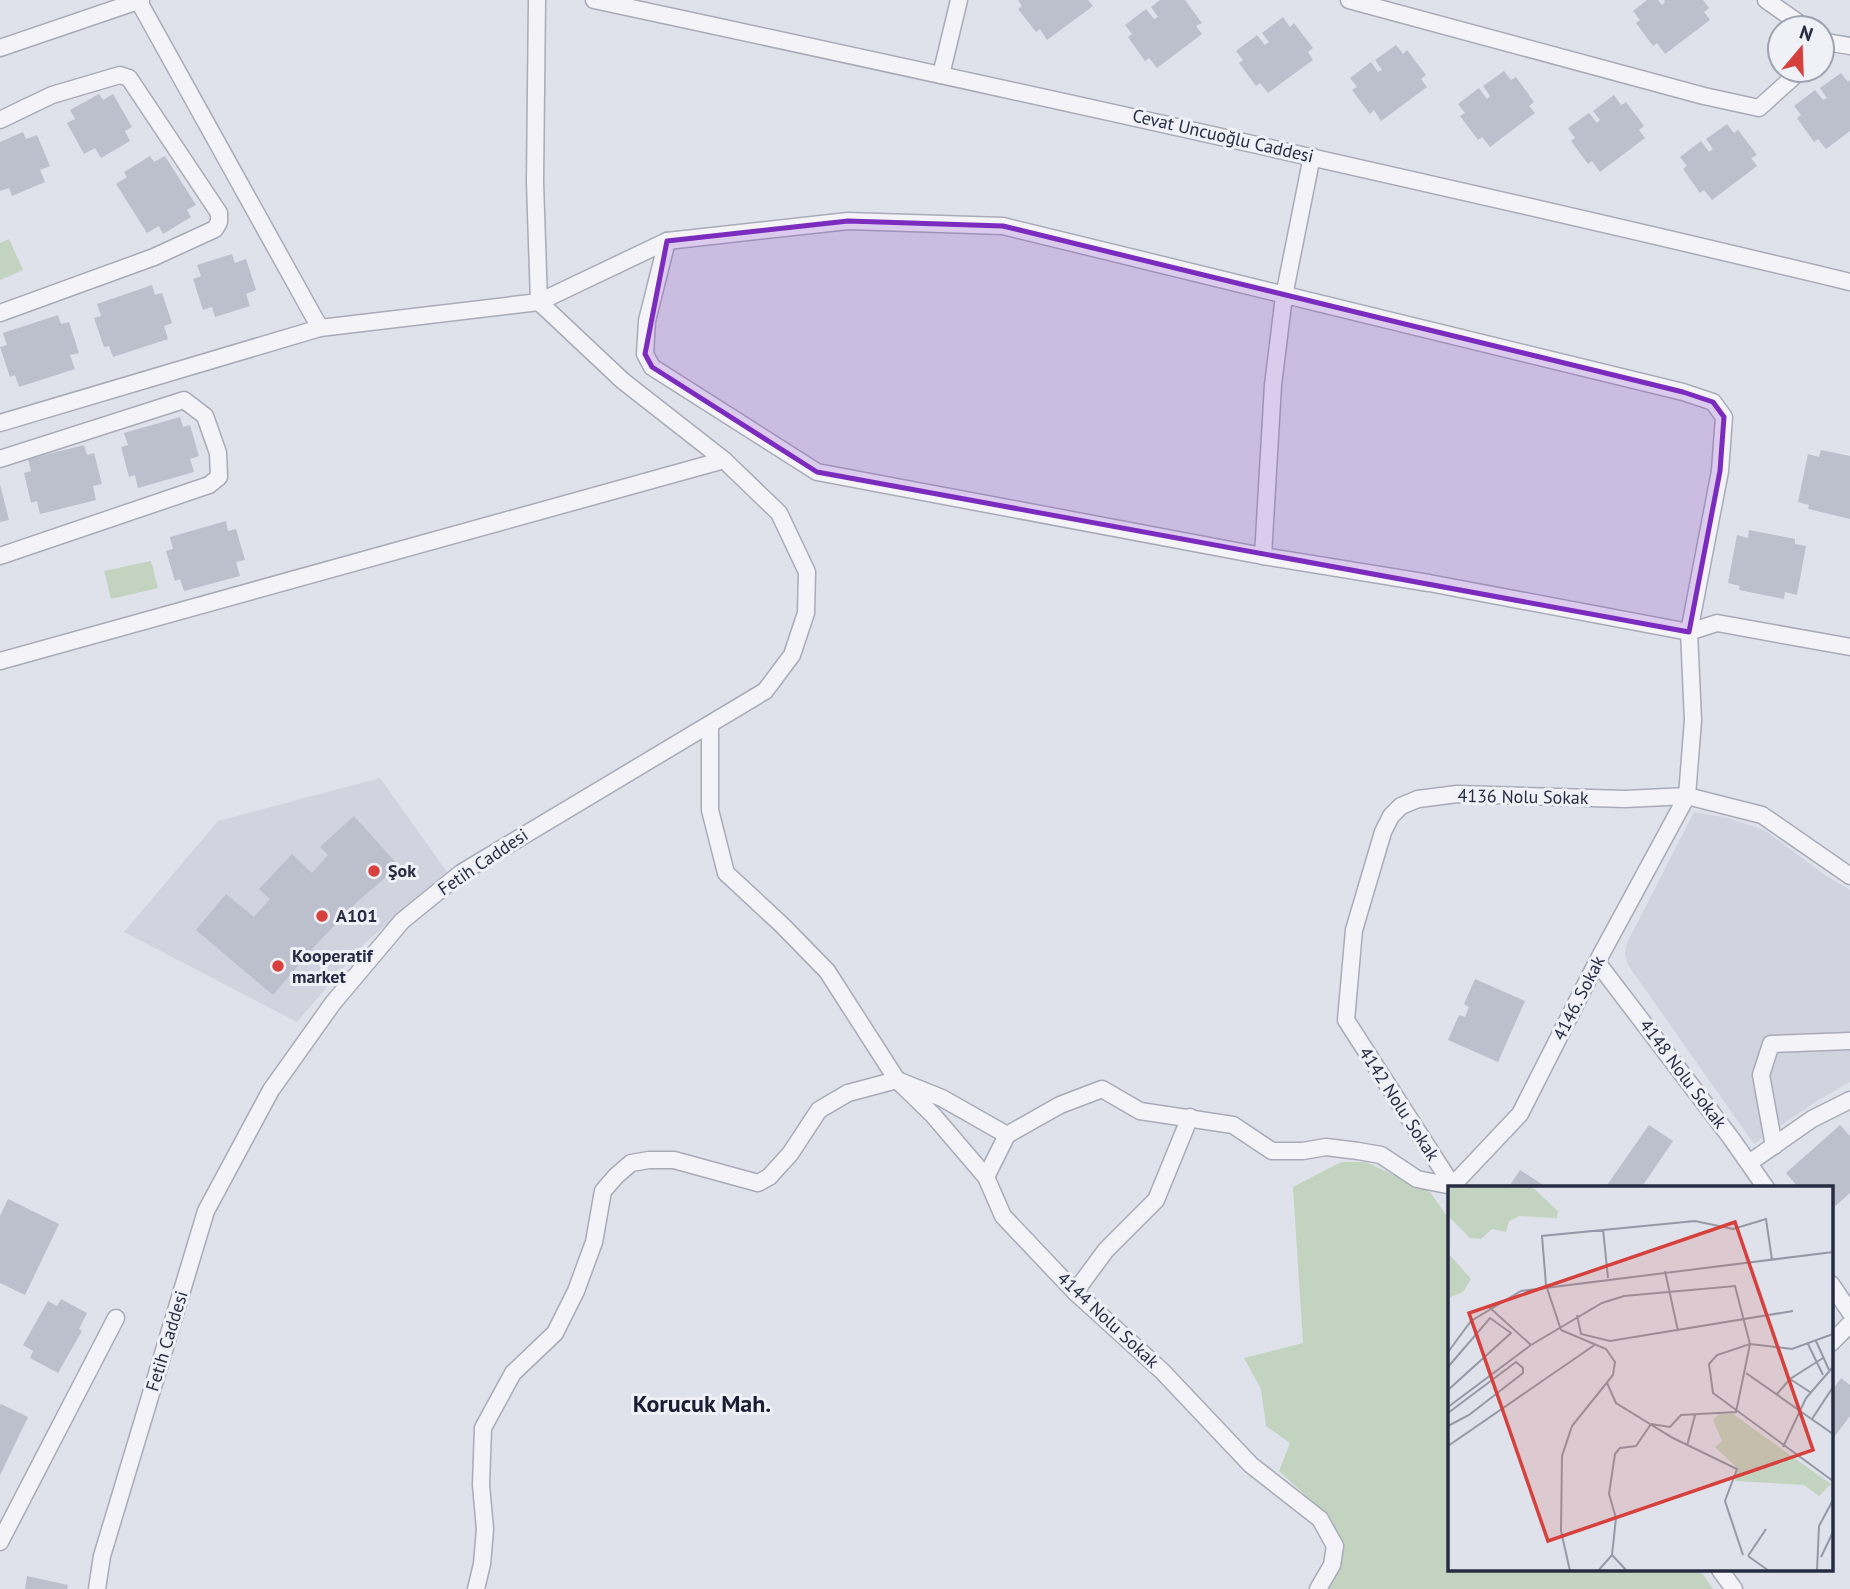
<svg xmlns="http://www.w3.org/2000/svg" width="1850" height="1589" viewBox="0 0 1850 1589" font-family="'PT Sans',sans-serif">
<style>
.built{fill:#d1d4df}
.green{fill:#c2d4c0}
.building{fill:#bcc0cd}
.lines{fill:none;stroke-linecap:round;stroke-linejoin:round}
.minor-casing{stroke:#a8abb8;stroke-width:19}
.minor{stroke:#f3f3f8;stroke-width:16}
.marked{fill:#7b2cbf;fill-opacity:0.2;stroke:#7b2cbf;stroke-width:5;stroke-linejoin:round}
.poi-dot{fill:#d6403d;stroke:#eff1f7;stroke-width:2.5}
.labels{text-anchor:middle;stroke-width:6;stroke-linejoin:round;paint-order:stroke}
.street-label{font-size:18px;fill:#272c42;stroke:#eff1f7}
.poi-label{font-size:18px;font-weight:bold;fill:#272c42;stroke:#eff1f7;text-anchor:start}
.district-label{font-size:24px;font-weight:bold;fill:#191e33;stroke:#eff1f7}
.inset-road{fill:none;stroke:#9599a7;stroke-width:2}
.view{fill:#d6403d;fill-opacity:0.15;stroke:#d6403d;stroke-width:3.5}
.inset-edge{fill:none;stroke:#272c42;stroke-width:3.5}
</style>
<rect width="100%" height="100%" fill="#dfe2ea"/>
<!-- built -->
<g class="built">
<path d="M380,778L447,872L364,944L297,1022L124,932L218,821Z"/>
<path d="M1694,812L1728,818L1764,830L1825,875L1850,890V1082L1817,1101L1754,1144L1628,965L1625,954L1627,943Z"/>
</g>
<!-- green -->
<g class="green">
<path d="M9,239L23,270L0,280V243Z"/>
<path d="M151,561L158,588L111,599L104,571Z"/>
<path d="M1341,1162H1366L1430,1192L1449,1219V1570H1700L1713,1589H1324L1339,1541L1314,1503L1279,1471L1290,1443L1266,1426L1261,1389L1244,1358L1303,1343L1293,1187Z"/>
</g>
<!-- building -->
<g class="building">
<path d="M1018,0H1088L1093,6L1047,40L1040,29L1036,32L1018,9L1022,6Z"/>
<path d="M1160,0H1185L1202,23L1196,26L1202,34L1157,68L1149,58L1145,61L1128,37L1132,34L1125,25L1146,9L1154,19L1158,17L1151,7Z"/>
<path d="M1647,0H1658L1662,5L1665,2L1664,0H1703L1709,8L1704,12L1710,20L1665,54L1657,43L1653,46L1636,23L1640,20L1633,11Z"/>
<path d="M1283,17L1290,27L1294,23L1313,48L1308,52L1313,60L1268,93L1260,83L1256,86L1239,63L1243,60L1236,51L1257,35L1265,45L1269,42L1262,33Z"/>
<path d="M1396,45L1403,54L1407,50L1426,75L1421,79L1427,87L1381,121L1374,110L1370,114L1352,90L1357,87L1350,78L1371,62L1378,72L1382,70L1375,60Z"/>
<path d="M1504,71L1511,80L1516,77L1534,102L1529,106L1535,113L1490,147L1482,137L1478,140L1460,116L1465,113L1458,104L1479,88L1487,99L1490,96L1483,86Z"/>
<path d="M1841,73L1848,82L1850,80V131L1826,149L1818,139L1814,142L1797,118L1801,115L1794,106L1815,90L1823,100L1827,98L1820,88Z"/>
<path d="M99,94L103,100L113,94L132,127L125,131L130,141L101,158L95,148L84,154L67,123L75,119L70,110Z"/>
<path d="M1614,95L1621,105L1626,102L1644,126L1639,130L1645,138L1600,172L1592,161L1588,164L1571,141L1575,138L1568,128L1589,113L1597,123L1600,120L1593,111Z"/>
<path d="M1727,124L1734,133L1738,130L1757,155L1751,158L1757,166L1712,200L1704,190L1700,193L1683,169L1687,166L1680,157L1701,141L1709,152L1713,149L1706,139Z"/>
<path d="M23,132L26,139L37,135L50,166L40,170L45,182L12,196L9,188L0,191V142Z"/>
<path d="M150,156L154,162L165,156L196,205L187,210L191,217L163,234L159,226L147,233L116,184L127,177L124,172Z"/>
<path d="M232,254L235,263L246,259L256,290L246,294L250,306L215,317L212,307L203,310L193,279L201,276L197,265Z"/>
<path d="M152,285L155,295L162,293L172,323L164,326L168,339L113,357L109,346L104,347L94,318L101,316L97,304Z"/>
<path d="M58,315L61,324L69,322L79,353L70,355L75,369L19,387L15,375L10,377L0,347L7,345L3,333Z"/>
<path d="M180,417L183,427L190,425L199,456L190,459L194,472L138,488L135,475L129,477L121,447L128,445L124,433Z"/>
<path d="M84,445L87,455L94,453L102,484L93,486L96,500L40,514L37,501L31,503L24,473L31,471L28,459Z"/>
<path d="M1821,450L1850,456V519L1808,509L1809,505L1798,502L1808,454L1819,457Z"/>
<path d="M0,484L9,520L0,522Z"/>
<path d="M226,521L228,531L236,529L245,560L236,562L240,576L184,591L180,579L175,581L166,551L173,549L170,537Z"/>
<path d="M1749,530L1795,539V544L1806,546L1797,595L1785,592L1784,599L1739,590L1740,586L1728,583L1737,535L1748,538Z"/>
<path d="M354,816L399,866L358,901L312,949L273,995L196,930L226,894L254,917L270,899L259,889L292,854L312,873L328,855L320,847Z"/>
<path d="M1475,979L1525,1001L1498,1062L1448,1040L1459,1015L1465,1017L1469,1007L1464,1004Z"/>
<path d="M1649,1125L1673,1141L1641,1188H1605Z"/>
<path d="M1840,1125L1850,1136V1193L1831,1210V1188H1799L1786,1173Z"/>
<path d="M1520,1170L1548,1188H1508Z"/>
<path d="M8,1199L59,1224L25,1295L0,1283V1216Z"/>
<path d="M61,1299L87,1313L79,1329L82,1331L58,1373L30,1358L33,1351L23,1345L48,1301L57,1306Z"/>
<path d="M1841,1378L1850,1385V1416L1831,1441V1392Z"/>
<path d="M1,1404L28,1417L0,1475V1405Z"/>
<path d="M27,1576L68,1585L67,1589H25Z"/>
</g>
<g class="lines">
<!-- minor casing -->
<g class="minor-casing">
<g id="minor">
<path d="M138,0L320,328"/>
<path d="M537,0L535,182L539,302"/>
<path d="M594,0C1014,90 1433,182 1850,282"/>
<path d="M1349,0L1704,96L1759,108L1801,70"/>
<path d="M1766,0L1806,28"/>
<path d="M1822,39L1826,42L1850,46"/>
<path d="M0,48L141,0"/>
<path d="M941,75L959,0"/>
<path d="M0,120L52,95L120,75L129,78L219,213V222L215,229L154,257L0,313"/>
<path d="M667,241L647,321L645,354L652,367L817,472L1263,556L1429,583L1689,632L1717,623L1850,647"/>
<path d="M0,423L320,328L539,302L667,241L848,221L1003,226L1683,392L1713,402L1724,417L1720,471L1689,632L1693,720L1687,796L1597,962L1520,1114L1452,1186L1417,1179L1381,1155L1358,1151L1326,1147L1303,1151H1272L1233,1125L1140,1111L1102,1089L1060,1105L1007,1135L942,1098L897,1080"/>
<path d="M0,459L184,400L205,416L218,453L219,477L209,485L0,556"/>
<path d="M1263,556L1273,385L1284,296L1312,156"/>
<path d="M0,661L724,460"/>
<path d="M710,726V810L726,873L782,925L827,971L897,1080L933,1115L986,1177L1003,1216L1075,1292L1162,1371L1251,1465L1320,1519L1335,1546L1332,1565L1318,1589"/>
<path d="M1597,962L1731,1138L1766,1188"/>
<path d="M1774,1146L1761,1075L1771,1044L1850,1041"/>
<path d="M1749,1163L1812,1119L1850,1100"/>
<path d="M986,1177L1007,1135"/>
<path d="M1454,1188L1346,1020L1354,930L1383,832L1391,816L1401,806L1418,799L1457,794L1625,799L1687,796L1762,815L1850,876"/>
<path d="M1831,1284L1850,1312"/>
<path d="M1075,1292L1106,1250L1156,1200L1190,1117"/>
<path d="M1831,1343L1850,1324"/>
<path d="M0,1542L116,1318"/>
<path d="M1720,1570L1734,1589"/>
<path d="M97,1589L102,1556L206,1211L271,1090L333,1003L402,921L461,873L765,691L792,655L806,613L807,572L779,513L724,460L623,381L539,302"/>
<path d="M476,1589L482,1564L485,1529L481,1485L483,1428L513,1373L555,1333L576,1291L594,1242L603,1191L616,1176L631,1163L649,1160H674L758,1183L769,1177L790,1154L819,1110L848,1093L897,1080"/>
</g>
</g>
<!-- minor -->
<use href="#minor" class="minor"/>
</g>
<!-- marked area -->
<path class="marked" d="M848,221L1003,226L1683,392L1713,402L1724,417L1720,471L1689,632L817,472L652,367L645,354L667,241Z"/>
<!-- markers -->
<g class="poi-dot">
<circle cx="374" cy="871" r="7"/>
<circle cx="322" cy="916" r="7"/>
<circle cx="278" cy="966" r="7"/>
</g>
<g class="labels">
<!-- street labels -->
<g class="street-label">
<text transform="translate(1223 136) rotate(13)" y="6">Cevat Uncuoğlu Caddesi</text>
<text transform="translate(1523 797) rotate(1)" y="6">4136 Nolu Sokak</text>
<text transform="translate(483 862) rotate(-34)" y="6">Fetih Caddesi</text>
<text transform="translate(1579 998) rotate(-63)" y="6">4146. Sokak</text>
<text transform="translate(1683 1074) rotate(53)" y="6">4148 Nolu Sokak</text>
<text transform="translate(1399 1104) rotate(57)" y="6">4142 Nolu Sokak</text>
<text transform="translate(1108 1320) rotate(43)" y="6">4144 Nolu Sokak</text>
<text transform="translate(167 1341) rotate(-73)" y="6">Fetih Caddesi</text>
</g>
<!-- poi labels -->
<g class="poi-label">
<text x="388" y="877">Şok</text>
<text x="336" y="922">A101</text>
<text x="292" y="962">Kooperatif<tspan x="292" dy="21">market</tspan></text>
</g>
<!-- district labels -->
<g class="district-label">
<text x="702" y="1412">Korucuk Mah.</text>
</g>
</g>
<!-- overview -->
<g transform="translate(1448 1186)">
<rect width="385" height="385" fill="#dfe2ea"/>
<path d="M0,0H83L110,25L109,32L72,30L61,35L58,46L44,43L33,53L22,52L0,30ZM0,67L23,93L15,106L0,112ZM271,228H285L383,298L371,310L356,299L287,295L289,282L267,261L274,255L265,234Z" fill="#c2d4c0"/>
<path class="inset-road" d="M155,43L160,92M217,85L230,145M41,121L83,159M129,129L133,148L162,155L345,125M113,144L98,99L94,50L247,35L285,43L318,33L324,74M113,144L158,163L167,176L165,189L124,240L114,270L113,345L122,385M385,148L344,163L302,158L269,169L261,178L265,207L385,295M368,155L381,184M360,158L375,189M0,166L23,135L73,105L385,66M0,181L42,132L63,147L0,204M298,187L385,248M342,193L362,206M159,197L168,217L225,252L289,283L277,315L295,369M329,208L342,193L375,172M0,221L83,159L154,117L176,110L287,100L302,158L288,226L233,229L222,241L203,238M0,227L68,176L75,182V187L21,229L0,240M364,233L385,201M0,260L148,158M239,260L247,229M335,261L358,212L385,181M164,369L168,332L161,308L167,268L172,262L188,260L203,238M164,369L179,385M300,370L318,343M300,370L321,385M373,371L385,346M150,385L164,369M369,385L371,340L385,314"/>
<path class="view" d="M287,36L365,264L100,355L21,127Z"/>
<rect width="385" height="385" class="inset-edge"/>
</g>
<!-- north arrow -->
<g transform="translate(1801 49) rotate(19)"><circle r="33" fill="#eff1f7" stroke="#9fa2af" stroke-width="2"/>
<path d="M0-5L12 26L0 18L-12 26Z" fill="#d6403d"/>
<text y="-10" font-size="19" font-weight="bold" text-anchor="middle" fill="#272c42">N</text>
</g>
</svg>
